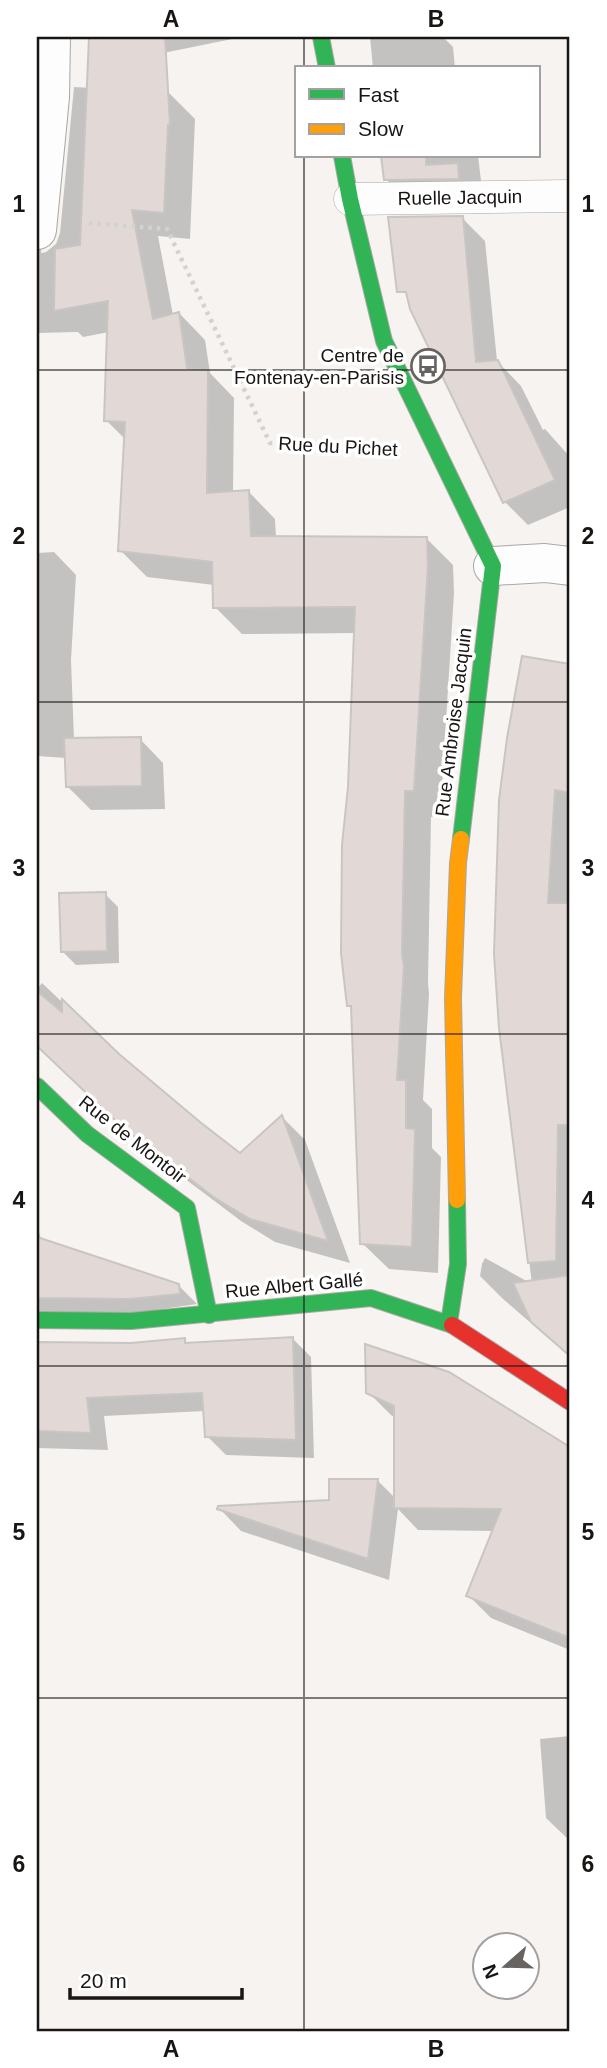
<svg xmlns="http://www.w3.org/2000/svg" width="607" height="2068" viewBox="0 0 607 2068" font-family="Arial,sans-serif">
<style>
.shadow{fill:#0003}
.building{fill:#e2d9d7;stroke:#c8c5c3;stroke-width:2}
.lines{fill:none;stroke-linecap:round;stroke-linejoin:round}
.lane-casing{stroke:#aaa7a5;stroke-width:33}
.street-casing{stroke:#aaa7a5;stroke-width:40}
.fast-casing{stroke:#aaa7a5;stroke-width:18}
.slow-casing{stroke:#aaa7a5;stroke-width:18}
.jam-casing{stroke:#aaa7a5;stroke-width:18}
.path{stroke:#d2d2d1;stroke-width:4.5;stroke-dasharray:3.5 5;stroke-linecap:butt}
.lane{stroke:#fefdfd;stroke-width:32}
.street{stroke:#fefdfd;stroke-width:38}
.fast{stroke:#30b455;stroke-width:16}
.slow{stroke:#ff9f0a;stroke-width:16}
.jam{stroke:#e5322d;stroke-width:16}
.grid{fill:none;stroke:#181513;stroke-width:2;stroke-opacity:0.55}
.labels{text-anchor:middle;stroke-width:7;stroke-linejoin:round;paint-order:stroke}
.street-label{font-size:19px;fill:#181513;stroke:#fff}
.poi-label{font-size:19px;fill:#181513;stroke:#fff;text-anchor:end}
.neatline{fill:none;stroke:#181513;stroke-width:2.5}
.grid-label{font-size:23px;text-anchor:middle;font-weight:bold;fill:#181513}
</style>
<rect width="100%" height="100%" fill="#f6f3f0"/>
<!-- shadow -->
<g class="shadow">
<path d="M100,37H242L124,61Z"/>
<path d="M370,37H443L453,47L455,68H373Z"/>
<path d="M74,87L168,92L195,119L190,239L158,236L173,315L179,313L205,340L210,373L234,398L233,493L249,492L275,519L276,538L427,539L453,565L454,593L440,817H431L428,982L429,994L423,1100L432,1109V1148L441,1157L438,1273L389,1269L362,1243L353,1010L348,1005L350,787L356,633L242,634L215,607L214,585L147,577L120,550L126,440L106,420L109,332L83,337L78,332L37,333V94L54,112L41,253L46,252L56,244L60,233Z"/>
<path d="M383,156H478L483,197L404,198L386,179Z"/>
<path d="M462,218L485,241L497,361L521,386L543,430L545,429L570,457V507L528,525L505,502L412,309Z"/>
<path d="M54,552L76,575L71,660L74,740L140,739L163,763L165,809L91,810L67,786L66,758L37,756V553Z"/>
<path d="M524,658L570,665V1295L567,1302L570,1304V1357L502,1298L480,1276L482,1264L485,1258L532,1284L500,1028Z"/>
<path d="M105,894L118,907L119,963L76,965L62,951Z"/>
<path d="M42,983L118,1055L240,1156L282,1117L305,1140L350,1263L275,1242L241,1221L148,1151L37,1045V989Z"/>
<path d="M37,1225L41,1239L178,1285L197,1304L37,1327Z"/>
<path d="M293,1339L311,1357L314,1458L226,1455L207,1436L205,1411L104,1416L108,1450L37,1448V1344L131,1345L184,1340L189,1345Z"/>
<path d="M448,1373L570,1449V1650L491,1618L469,1596L495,1531L418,1530L398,1509L389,1580L241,1531L219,1508L331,1502L377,1480L396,1499V1418L391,1415L368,1392Z"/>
<path d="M570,1736V1841L546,1818L540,1739Z"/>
</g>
<!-- building -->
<g class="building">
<path d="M89,37H165L170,125H168L164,213L132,210L153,319L179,312L187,368L208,370L207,493L249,490L251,536L427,537L428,566L414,791H405L402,954L404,966L397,1080H406V1128L415,1129L412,1247L360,1244L351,1006H347L341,953L342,845L348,787L355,607L213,608L212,562L118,551L125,422L104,421L108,301L54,311L55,249L80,245Z"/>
<path d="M381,156H426V165L458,163L459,179L384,180Z"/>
<path d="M463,216L476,362L498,360L555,480L503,503L410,309L406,292H397L388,217Z"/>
<path d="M522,656L570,664V793L555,790L548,903H570V1125H558L556,1261L528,1263L499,1028L494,954L499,800L507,738Z"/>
<path d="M141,737L142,786L66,787L64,738Z"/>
<path d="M106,892L107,951L61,952L59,893Z"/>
<path d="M37,991L62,1012V999L119,1054L200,1122L240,1153L282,1115L328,1241L250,1219L215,1198L122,1127L37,1046Z"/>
<path d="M37,1237L179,1284L180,1294L130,1299L37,1298Z"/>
<path d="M570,1275V1356L531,1322L513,1283Z"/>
<path d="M293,1337L296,1440L205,1437L202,1393L87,1398L91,1433L37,1431V1342L131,1343L185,1338V1343Z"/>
<path d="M365,1344L449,1372L570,1447V1638L466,1596L501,1509L394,1508V1406L366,1393Z"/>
<path d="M329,1479H378L368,1559L217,1509L218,1506L329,1500Z"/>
</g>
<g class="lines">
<!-- lane casing -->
<g class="lane-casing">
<path id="lane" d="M350,199L570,196"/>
</g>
<!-- street casing -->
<g class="street-casing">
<g id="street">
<path d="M37,230L50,97L51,37"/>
<path d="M493,566L545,563L570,566"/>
</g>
</g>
<!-- fast casing -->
<g class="fast-casing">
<g id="fast">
<path d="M321,37L327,68"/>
<path d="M342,156L350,199L384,341L493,566L461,839"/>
<path d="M37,1086L87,1134L187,1208L209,1315"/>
<path d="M37,1320L131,1321L371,1298L452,1325"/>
<path d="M449,1323L458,1264L457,1200"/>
</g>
</g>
<!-- slow casing -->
<g class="slow-casing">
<path id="slow" d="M457,1200L453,998L458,863L461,839"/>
</g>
<!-- jam casing -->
<g class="jam-casing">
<path id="jam" d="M452,1325L570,1402"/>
</g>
<!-- path -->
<path class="path" d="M89,223L167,229L270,443L382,448"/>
<!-- lane -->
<use href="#lane" class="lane"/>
<!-- street -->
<use href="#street" class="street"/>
<!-- fast -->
<use href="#fast" class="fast"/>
<!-- slow -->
<use href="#slow" class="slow"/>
<!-- jam -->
<use href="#jam" class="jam"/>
</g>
<!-- grid -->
<path class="grid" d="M304,37V68M304,156V2031M37,370H570M37,702H570M37,1034H570M37,1366H570M37,1698H570"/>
<!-- icons -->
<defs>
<g id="bus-ring" transform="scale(1.75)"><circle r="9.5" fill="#fff" stroke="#666360" stroke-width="1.5"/><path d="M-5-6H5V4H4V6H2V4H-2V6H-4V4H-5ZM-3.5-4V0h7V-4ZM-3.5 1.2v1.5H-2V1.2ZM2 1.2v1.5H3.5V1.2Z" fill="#666360"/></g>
</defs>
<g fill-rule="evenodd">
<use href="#bus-ring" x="428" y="366"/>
</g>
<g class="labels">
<!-- street labels -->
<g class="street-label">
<text transform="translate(460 197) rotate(-1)" y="7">Ruelle Jacquin</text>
<text transform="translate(338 446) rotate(3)" y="7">Rue du Pichet</text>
<text transform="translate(453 722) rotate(-83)" y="7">Rue Ambroise Jacquin</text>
<text transform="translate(133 1139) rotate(38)" y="7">Rue de Montoir</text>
<text transform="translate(294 1285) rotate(-5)" y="7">Rue Albert Gallé</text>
</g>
<!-- poi labels -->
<g class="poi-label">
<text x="404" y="362">Centre de<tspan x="404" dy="22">Fontenay-en-Parisis</tspan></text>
</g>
</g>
<!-- border -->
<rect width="607" height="2068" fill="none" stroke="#ffffff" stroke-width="77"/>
<!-- legend -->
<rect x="295" y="66" width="245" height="91" fill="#ffffff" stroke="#a3a1a1" stroke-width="2"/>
<rect x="309" y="89" width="35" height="10" fill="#30b455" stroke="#a3a1a1" stroke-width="2"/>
<text x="358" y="102" font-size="21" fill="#181513">Fast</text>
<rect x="309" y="124" width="35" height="10" fill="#ff9f0a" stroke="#a3a1a1" stroke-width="2"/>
<text x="358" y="136" font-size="21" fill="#181513">Slow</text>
<!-- north arrow -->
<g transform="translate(506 1966) rotate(250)"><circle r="33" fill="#ffffff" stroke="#a3a1a1" stroke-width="2"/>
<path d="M0-5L12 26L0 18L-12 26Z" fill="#666360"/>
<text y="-10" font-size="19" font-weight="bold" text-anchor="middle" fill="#181513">N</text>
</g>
<!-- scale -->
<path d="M70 1988v10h172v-10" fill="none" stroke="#181513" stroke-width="3.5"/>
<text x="80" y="1988" font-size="21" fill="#181513" stroke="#ffffff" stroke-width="5" paint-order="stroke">20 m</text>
<rect x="38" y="38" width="530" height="1992" class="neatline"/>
<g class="grid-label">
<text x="171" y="27">A</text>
<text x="436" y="27">B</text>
<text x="19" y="212">1</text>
<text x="588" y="212">1</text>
<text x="19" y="544">2</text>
<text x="588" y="544">2</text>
<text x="19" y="876">3</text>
<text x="588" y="876">3</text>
<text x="19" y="1208">4</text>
<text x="588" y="1208">4</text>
<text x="19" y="1540">5</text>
<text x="588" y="1540">5</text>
<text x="19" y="1872">6</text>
<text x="588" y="1872">6</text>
<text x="171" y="2057">A</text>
<text x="436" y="2057">B</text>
</g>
</svg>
